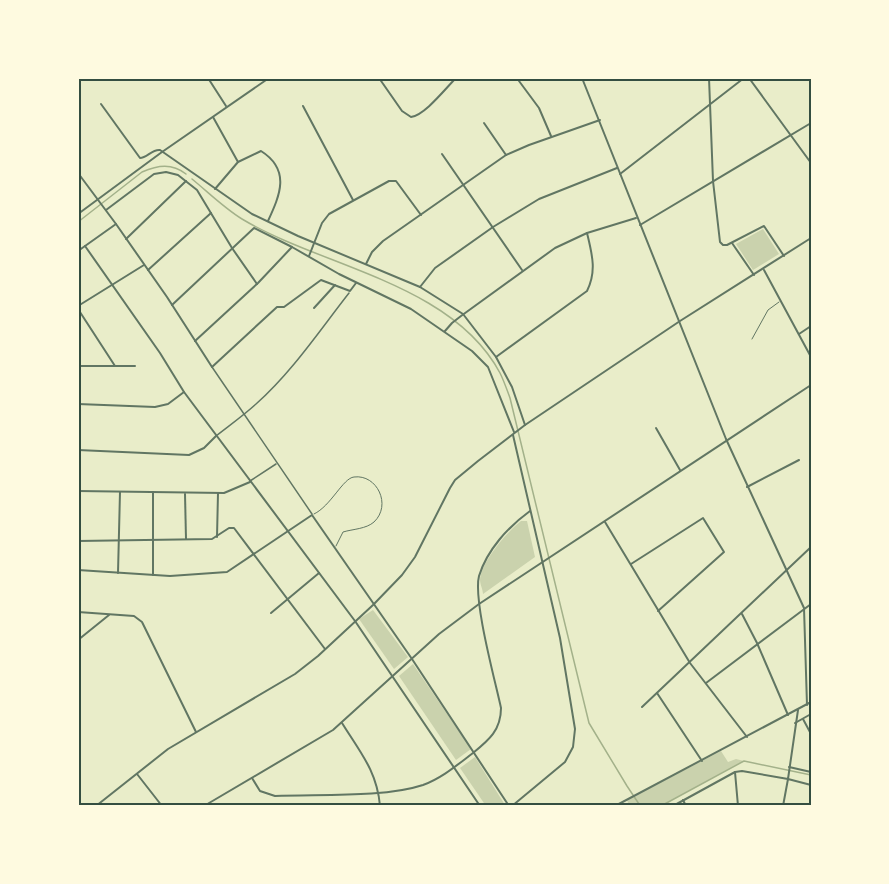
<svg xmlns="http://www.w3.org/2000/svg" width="889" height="884" viewBox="0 0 889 884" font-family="Raleway,sans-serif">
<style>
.green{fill:#cad2ad}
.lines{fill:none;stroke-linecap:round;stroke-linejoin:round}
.stream{stroke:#a3b18a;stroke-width:1.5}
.service{stroke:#617663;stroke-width:1}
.pedestrian{stroke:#617663;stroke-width:1.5}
.minor{stroke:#617663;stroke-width:2}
.tertiary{stroke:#617663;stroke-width:2}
.neatline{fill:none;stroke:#344e41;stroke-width:2}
</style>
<rect width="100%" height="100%" fill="#e9edc9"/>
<!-- green -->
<g class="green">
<path d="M763,229L779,254L753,270L736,244Z"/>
<path d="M521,521H527L535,557L483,594C483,590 480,584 480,580C481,562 507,532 521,521Z"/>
<path d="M373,610L408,657L394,669L359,619Z"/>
<path d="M413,664L471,749L456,760L399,676Z"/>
<path d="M721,751L728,762L736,759L744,761L661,806H629L627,800Z"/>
<path d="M475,757L505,805L503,806H486L460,768Z"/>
</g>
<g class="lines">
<!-- stream -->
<g class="stream">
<path d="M192,179C208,192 224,208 242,219C322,267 452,283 500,373C504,381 507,390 510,398L589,723L627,786L639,804L643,806"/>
<path d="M78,222L142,172C158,165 172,163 186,174"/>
<path d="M661,806L744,761L811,775"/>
</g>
<!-- service -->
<g class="service">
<path d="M752,339L768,310L779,302"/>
<path d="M314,514C331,506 343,478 354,477C377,474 392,505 374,522C366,529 353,529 343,532L336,546"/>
</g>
<!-- pedestrian -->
<g class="pedestrian">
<path d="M212,367L312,514"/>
<path d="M216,436C230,425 244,415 256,404C292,372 320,330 349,293"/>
<path d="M250,481L276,464"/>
</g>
<!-- minor -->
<g class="minor">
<path d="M208,78L226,106"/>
<path d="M379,78L402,111L411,117C425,115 445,89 456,78"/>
<path d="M582,78L726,439L804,608L807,705"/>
<path d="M709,78L713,181L720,242L723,245H727L764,226L784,256"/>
<path d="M749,78L811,163"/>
<path d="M519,81L539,108L551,136"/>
<path d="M101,104L140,158C147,158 152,149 160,150L252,214L298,236L420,287L463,314L496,357L512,387L525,425"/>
<path d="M303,106L353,200"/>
<path d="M213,117L238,162"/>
<path d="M484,123L506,155"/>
<path d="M442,154L522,270"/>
<path d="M78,173L116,224L167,297L212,367L277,307H284L321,280L350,291L356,283"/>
<path d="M620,174L744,78"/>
<path d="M215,189L238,162L261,151C291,170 280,195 268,221"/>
<path d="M106,210L154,174L166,172L178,175L197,190L232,248L257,284"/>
<path d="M78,214L162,152L269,78"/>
<path d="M640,225L811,123"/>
<path d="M126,239L186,181"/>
<path d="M732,243L754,275"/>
<path d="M85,246L160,353L184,392L355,621L480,806"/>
<path d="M78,251L116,224"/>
<path d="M309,256L322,223L329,214L389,181H396L421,215"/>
<path d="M366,264L372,252L383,241L506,155L529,145L600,120"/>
<path d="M148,270L211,213"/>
<path d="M764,270L811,357"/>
<path d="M420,287L435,268L493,227L539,199L617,168"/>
<path d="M172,305L254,228L292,247L339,274L411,309L472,351L488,367L514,432"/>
<path d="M78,306L144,265"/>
<path d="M314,308L335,285"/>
<path d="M78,309L115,366"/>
<path d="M445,331L452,323L461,316L555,248L587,233L636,218"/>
<path d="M799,334L811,326"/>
<path d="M195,341L258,283L292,247"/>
<path d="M496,357L587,291C597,271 592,254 587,233"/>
<path d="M78,366H135"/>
<path d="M78,404L155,407L168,404L184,392"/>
<path d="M656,428L680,470"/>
<path d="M78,450L189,455L204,448L216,436"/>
<path d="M747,487L799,460"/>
<path d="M78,491L224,493L250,482"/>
<path d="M185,494L186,539"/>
<path d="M605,522L690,663L747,737"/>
<path d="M217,537L218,493"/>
<path d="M78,541L212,539L229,528H234L325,649"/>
<path d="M631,564L703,518L724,552L658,611"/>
<path d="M78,570L170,576L227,572L312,515L412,659L509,806"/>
<path d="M118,573L120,492"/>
<path d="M153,575V492"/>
<path d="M78,612L134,616L142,622L196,732"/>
<path d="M271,613L319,573"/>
<path d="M742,614L757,643L788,715"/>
<path d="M78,640L109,615"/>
<path d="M706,683L811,604"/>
<path d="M657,693L702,761"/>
<path d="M642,707L811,547"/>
<path d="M803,719L811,734"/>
<path d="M342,723C360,752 377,771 380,806"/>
<path d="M789,767L811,772"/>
<path d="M735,772L738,806"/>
<path d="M137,774L162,806"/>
<path d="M252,778L260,791L275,796C318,794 384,798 423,785C442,778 457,765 473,753C489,740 501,730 501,708C495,680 473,600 479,576C487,550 508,527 530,511"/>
<path d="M683,800L686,806"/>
<path d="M512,806L565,762L573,747L575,729L560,638L513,435"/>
<path d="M783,806L788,779L811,785"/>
</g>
<!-- tertiary -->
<g class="tertiary">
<path d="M795,723L811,714"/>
<path d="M96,806L168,749L295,674L318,656L373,605L402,575L415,557L450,488L455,480L478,461L525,425L680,321L811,238"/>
<path d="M204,806L333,730L439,634L479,604L811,385"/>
<path d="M615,806L811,702"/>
<path d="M673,806L735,772L742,771L788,779L798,710"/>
</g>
</g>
<!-- border -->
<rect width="889" height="884" fill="none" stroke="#fefae0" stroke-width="159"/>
<rect x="80" y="80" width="730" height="724" class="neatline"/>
</svg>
